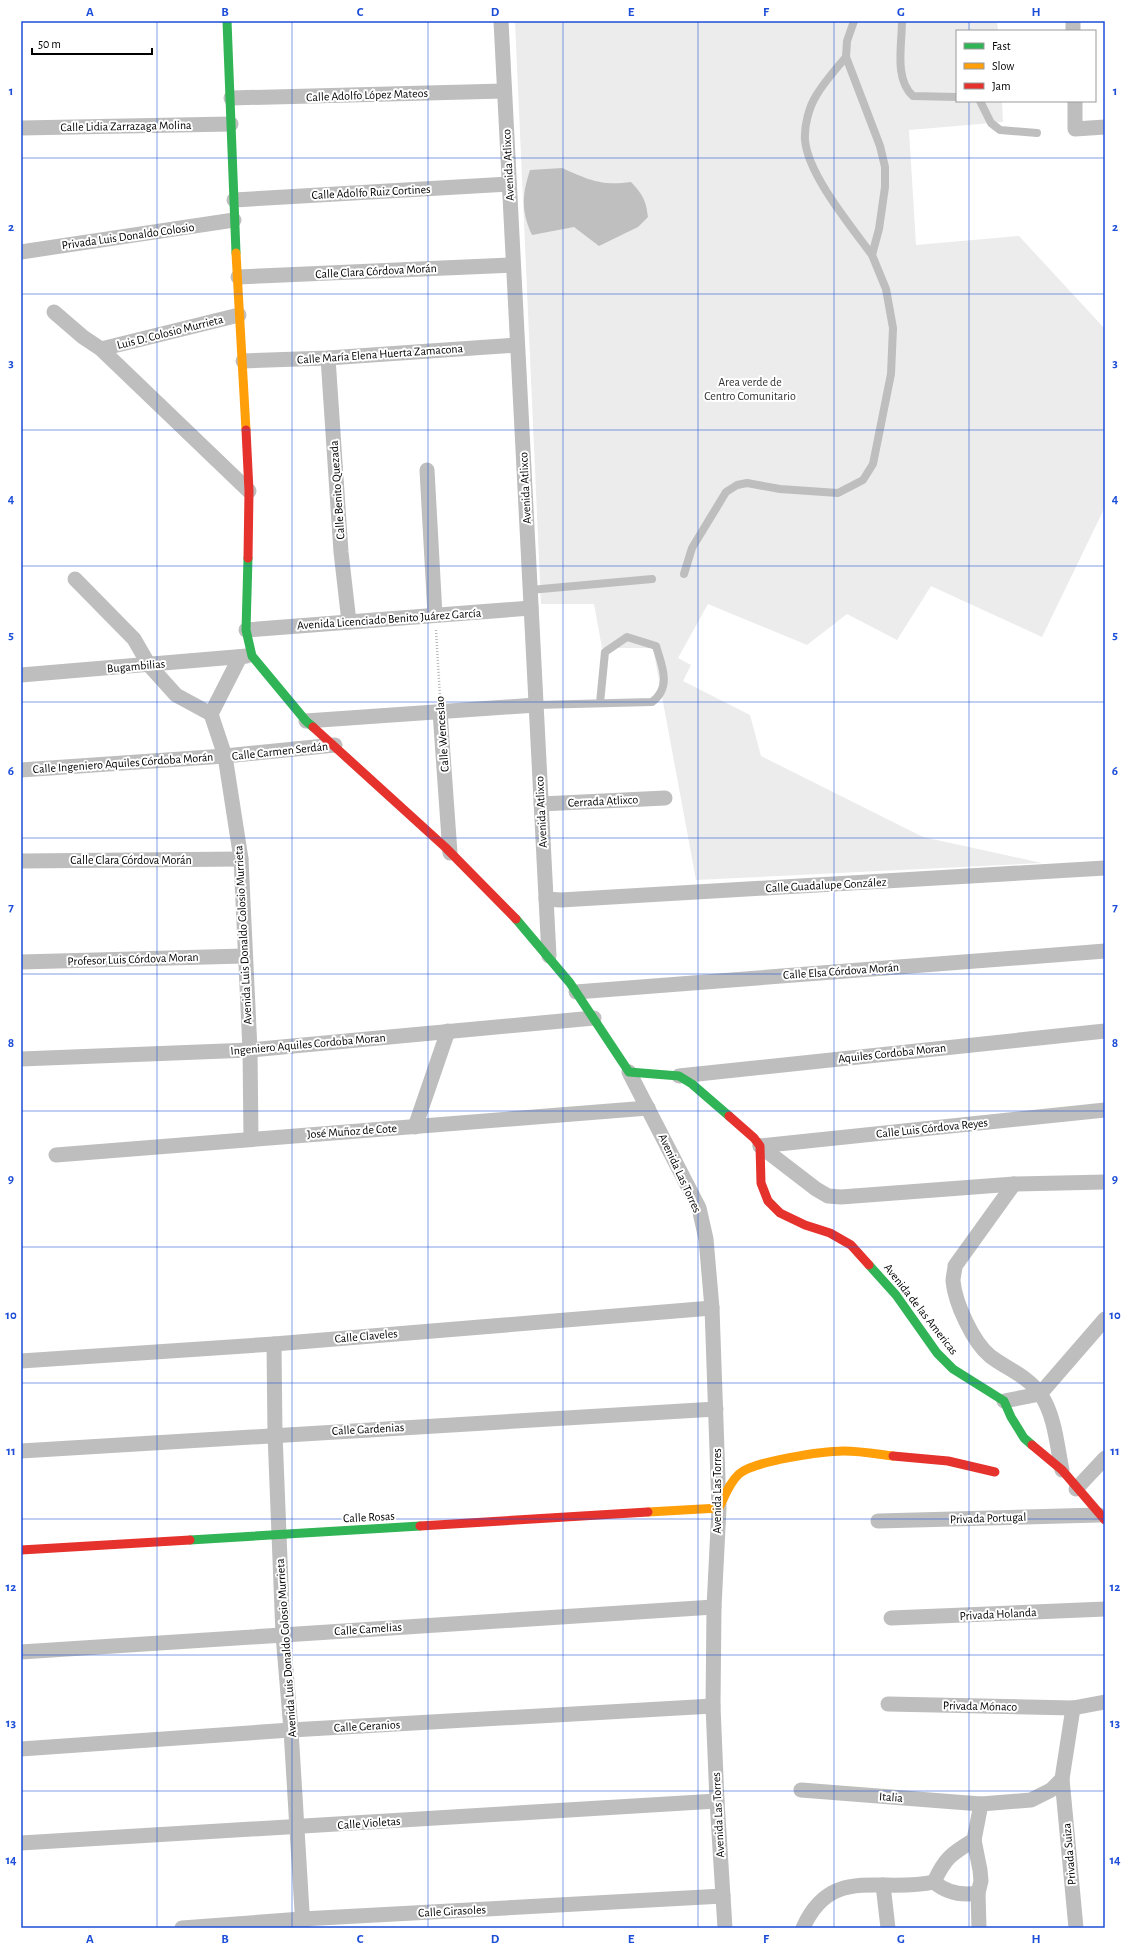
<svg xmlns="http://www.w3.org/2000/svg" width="1126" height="1949" viewBox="0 0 1126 1949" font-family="'Alegreya Sans',sans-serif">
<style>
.green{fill:#ececec}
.water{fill:#bfbfbf}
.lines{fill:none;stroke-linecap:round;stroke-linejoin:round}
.path{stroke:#b9b9b9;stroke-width:2.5;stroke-dasharray:1 2;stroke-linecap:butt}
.lane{stroke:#bebebe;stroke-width:8}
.street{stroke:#bebebe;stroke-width:15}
.fast{stroke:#30b455;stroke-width:9}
.slow{stroke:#ff9f0a;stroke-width:9}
.jam{stroke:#e5322d;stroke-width:9}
.grid{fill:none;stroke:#1d4ed8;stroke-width:1;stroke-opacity:0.55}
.labels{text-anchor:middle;stroke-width:4;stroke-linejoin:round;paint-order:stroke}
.street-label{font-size:12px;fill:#000;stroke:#fff}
.park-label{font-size:12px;fill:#333;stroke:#fff}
.neatline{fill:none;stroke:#1d4ed8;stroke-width:1.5}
.grid-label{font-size:13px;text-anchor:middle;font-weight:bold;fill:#1d4ed8}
</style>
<rect width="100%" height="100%" fill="#fff"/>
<!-- green -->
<path class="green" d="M515,21H997L998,31H957V101H1002L1003,122L909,130L916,245L1019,236L1105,329V507L1042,637L931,586L897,640L847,614L807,645L708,604L678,658L691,665L683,681L750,715L761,756L923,837L1042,863L696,880L653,648H602L594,604H541Z"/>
<!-- water -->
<path class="water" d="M562,168C590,180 600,186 631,182C643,195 646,200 648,217L638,227L599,246L574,227L532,235C521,211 522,195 530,170Z"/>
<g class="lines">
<!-- path -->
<path class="path" d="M436,630L440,697"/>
<!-- lane -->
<g class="lane">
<path d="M902,21C902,45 894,79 913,96L957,97"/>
<path d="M846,57C836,69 824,82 816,96C809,107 804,126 805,140C808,175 851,226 872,255"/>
<path d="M980,101L991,123L1000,130L1037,133"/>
<path d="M684,574L692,548L726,492L737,485L747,483L780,489L838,493L863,480L873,464L891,374L893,328L886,289L872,255L879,229L885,187V167L880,146L846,57L847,41L854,21"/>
<path d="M530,590L652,579"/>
<path d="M536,705L652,702C672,687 662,666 656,646L627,637L605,652L600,703"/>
</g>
<!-- street -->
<g class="street">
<path d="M501,21L549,956"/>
<path d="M1073,21V31"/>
<path d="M231,98L504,91"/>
<path d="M1075,101V129L1105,127"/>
<path d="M21,128L231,124"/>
<path d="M234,200L509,184"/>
<path d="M21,252L234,220"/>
<path d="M238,277L513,265"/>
<path d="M54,312L83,337L101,349L249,491"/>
<path d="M101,349L239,315"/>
<path d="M328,358L341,552L349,622"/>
<path d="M243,361L328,358L517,345"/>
<path d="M427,470L435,615"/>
<path d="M75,579L134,639L149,665L176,695L211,714"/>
<path d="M246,630L531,608"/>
<path d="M240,657L211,714L225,756L241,859L250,1050L251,1139"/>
<path d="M21,675L247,656"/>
<path d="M440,712L450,853"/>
<path d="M306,721L536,705"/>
<path d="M21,770L225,756L335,745"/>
<path d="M541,804L665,798"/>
<path d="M21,861L241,859"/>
<path d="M546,899L561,900L1105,868"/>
<path d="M21,962L244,956"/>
<path d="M576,992L1105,951"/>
<path d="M21,1059L250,1050L594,1018"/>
<path d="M629,1072L699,1208L706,1239L712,1308L719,1508L714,1607L713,1706L717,1801L725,1928"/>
<path d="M679,1076L1105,1031"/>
<path d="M415,1127L448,1031"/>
<path d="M760,1146L816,1189L828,1196L841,1197L1014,1184L1105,1182"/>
<path d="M760,1146L1105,1110"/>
<path d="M56,1155L648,1108"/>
<path d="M1014,1184L955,1266C955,1270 953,1276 953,1281C955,1303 973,1342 990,1356C1007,1369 1028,1376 1041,1395C1055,1416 1057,1446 1062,1470"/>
<path d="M274,1344L275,1434L283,1635L291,1730L303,1928"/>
<path d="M21,1361L274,1344L712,1308"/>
<path d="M1004,1401L1040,1394L1105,1319"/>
<path d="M21,1451L716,1409"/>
<path d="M1076,1489L1105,1458"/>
<path d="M878,1521L1099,1515"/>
<path d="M891,1618L1105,1609"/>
<path d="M21,1652L714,1607"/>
<path d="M888,1704L1073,1708L1105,1702"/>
<path d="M1073,1708L1062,1779L1076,1928"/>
<path d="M21,1749L291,1730L713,1706"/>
<path d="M801,1790L981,1804L1031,1800L1051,1790L1062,1779"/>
<path d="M974,1840L980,1870L981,1881L978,1893L979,1928"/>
<path d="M21,1843L717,1801"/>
<path d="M934,1882C945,1858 951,1854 974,1840L981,1804"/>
<path d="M934,1882C947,1893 961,1896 978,1893"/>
<path d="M883,1885L888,1928"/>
<path d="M182,1928L302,1919L723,1896"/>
<path d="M803,1928C831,1864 881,1894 934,1882"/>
</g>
<!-- fast -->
<g class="fast">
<path d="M227,21L236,253"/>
<path d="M248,558L246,630L252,656L306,721L313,727"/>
<path d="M516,919L570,983L629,1072L679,1076L692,1084L729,1116"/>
<path d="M869,1265L896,1295L937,1353L953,1369L1004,1401L1011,1417L1024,1438L1032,1445"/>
<path d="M190,1540L420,1526"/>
</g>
<!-- slow -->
<g class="slow">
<path d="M236,253L246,430"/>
<path d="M648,1512L719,1508C725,1496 729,1483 739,1474C753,1461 824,1451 844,1451C860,1451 877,1454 893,1456"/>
</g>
<!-- jam -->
<g class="jam">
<path d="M246,430L249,491L248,558"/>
<path d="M313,727L445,847L516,919"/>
<path d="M729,1116L754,1138L760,1146L761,1183L768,1201L780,1213L805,1225L830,1233L851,1245L869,1265"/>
<path d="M1032,1445L1062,1470L1105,1520"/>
<path d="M893,1456L948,1461L995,1472"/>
<path d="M420,1526L648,1512"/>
<path d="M21,1550L190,1540"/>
</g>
</g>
<!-- grid -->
<path class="grid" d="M157,21V1928M292,21V1928M428,21V1928M563,21V1928M698,21V1928M834,21V1928M969,21V31M969,101V1928M21,158H1105M21,294H1105M21,430H1105M21,566H1105M21,702H1105M21,838H1105M21,974H1105M21,1111H1105M21,1247H1105M21,1383H1105M21,1519H1105M21,1655H1105M21,1791H1105"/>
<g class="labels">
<!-- street labels -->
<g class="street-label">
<text transform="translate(367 95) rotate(-2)" y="4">Calle Adolfo López Mateos</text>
<text transform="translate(126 126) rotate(-1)" y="4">Calle Lidia Zarrazaga Molina</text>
<text transform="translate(508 165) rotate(-93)" y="4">Avenida Atlixco</text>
<text transform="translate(371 192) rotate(-3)" y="4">Calle Adolfo Ruiz Cortines</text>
<text transform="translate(128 236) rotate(-8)" y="4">Privada Luis Donaldo Colosio</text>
<text transform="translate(376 271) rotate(-3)" y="4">Calle Clara Córdova Morán</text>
<text transform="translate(170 332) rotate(-14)" y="4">Luis D. Colosio Murrieta</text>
<text transform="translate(380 354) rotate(-4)" y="4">Calle María Elena Huerta Zamacona</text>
<text transform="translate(525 488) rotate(-93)" y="4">Avenida Atlixco</text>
<text transform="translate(337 490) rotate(-94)" y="4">Calle Benito Quezada</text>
<text transform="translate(389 619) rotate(-4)" y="4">Avenida Licenciado Benito Juárez García</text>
<text transform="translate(136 666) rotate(-5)" y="4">Bugambilias</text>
<text transform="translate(442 734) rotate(-94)" y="4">Calle Wenceslao</text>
<text transform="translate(280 751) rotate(-6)" y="4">Calle Carmen Serdán</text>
<text transform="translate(123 763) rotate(-4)" y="4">Calle Ingeniero Aquiles Córdoba Morán</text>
<text transform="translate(603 801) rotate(-3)" y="4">Cerrada Atlixco</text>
<text transform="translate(541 812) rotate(-93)" y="4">Avenida Atlixco</text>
<text x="131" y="864">Calle Clara Córdova Morán</text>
<text transform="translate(826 885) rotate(-3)" y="4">Calle Guadalupe González</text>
<text transform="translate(243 935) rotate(-93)" y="4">Avenida Luis Donaldo Colosio Murrieta</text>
<text transform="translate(133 959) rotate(-2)" y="4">Profesor Luis Córdova Moran</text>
<text transform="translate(841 971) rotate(-4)" y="4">Calle Elsa Córdova Morán</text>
<text transform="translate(308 1044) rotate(-5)" y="4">Ingeniero Aquiles Cordoba Moran</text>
<text transform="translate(892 1053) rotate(-6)" y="4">Aquiles Cordoba Moran</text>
<text transform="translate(932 1128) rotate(-6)" y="4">Calle Luis Córdova Reyes</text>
<text transform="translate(352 1131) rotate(-4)" y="4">José Muñoz de Cote</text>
<text transform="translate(680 1173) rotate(65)" y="4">Avenida Las Torres</text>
<text transform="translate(921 1309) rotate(52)" y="4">Avenida de las Americas</text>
<text transform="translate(366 1336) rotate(-5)" y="4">Calle Claveles</text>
<text transform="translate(368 1429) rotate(-3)" y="4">Calle Gardenias</text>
<text transform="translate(717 1491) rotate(-90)" y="4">Avenida Las Torres</text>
<text transform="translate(369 1517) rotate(-3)" y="4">Calle Rosas</text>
<text transform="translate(988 1518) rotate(-2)" y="4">Privada Portugal</text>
<text transform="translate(998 1614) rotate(-3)" y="4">Privada Holanda</text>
<text transform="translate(368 1629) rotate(-4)" y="4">Calle Camelias</text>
<text transform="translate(286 1648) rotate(-94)" y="4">Avenida Luis Donaldo Colosio Murrieta</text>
<text transform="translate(980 1706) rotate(1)" y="4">Privada Mónaco</text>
<text transform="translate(367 1726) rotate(-3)" y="4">Calle Geranios</text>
<text transform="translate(891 1797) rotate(4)" y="4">Italia</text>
<text transform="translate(718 1815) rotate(-93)" y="4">Avenida Las Torres</text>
<text transform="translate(369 1823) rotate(-4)" y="4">Calle Violetas</text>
<text transform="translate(1069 1854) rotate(-95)" y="4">Privada Suiza</text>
<text transform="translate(452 1911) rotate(-3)" y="4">Calle Girasoles</text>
</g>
<!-- park labels -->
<g class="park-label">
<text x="750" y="386">Area verde de<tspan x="750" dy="14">Centro Comunitario</tspan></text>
</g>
</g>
<!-- border -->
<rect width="1126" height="1949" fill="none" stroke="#ffffff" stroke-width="44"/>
<!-- legend -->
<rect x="956" y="30" width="140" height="72" fill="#ffffff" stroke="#999999"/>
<rect x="964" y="43" width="20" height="6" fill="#30b455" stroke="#999999"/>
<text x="992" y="50" font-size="12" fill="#000000">Fast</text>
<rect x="964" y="63" width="20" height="6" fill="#ff9f0a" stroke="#999999"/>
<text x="992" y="70" font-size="12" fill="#000000">Slow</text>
<rect x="964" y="83" width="20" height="6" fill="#e5322d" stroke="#999999"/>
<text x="992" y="90" font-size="12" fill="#000000">Jam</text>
<!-- scale -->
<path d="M32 48v6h120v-6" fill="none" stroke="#000000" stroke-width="2"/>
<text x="38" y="48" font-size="12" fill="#000000" stroke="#ffffff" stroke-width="3" paint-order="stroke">50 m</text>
<rect x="22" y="22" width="1082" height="1905" class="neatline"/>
<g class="grid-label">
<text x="90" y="16">A</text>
<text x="225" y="16">B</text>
<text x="360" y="16">C</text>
<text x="495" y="16">D</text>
<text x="631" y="16">E</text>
<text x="766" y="16">F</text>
<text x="901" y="16">G</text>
<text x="1036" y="16">H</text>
<text x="11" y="95">1</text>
<text x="1115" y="95">1</text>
<text x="11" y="231">2</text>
<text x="1115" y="231">2</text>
<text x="11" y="367">3</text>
<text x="1115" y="367">3</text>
<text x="11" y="503">4</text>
<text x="1115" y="503">4</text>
<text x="11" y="639">5</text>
<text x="1115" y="639">5</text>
<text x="11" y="775">6</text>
<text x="1115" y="775">6</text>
<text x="11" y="911">7</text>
<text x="1115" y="911">7</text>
<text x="11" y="1047">8</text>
<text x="1115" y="1047">8</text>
<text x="11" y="1183">9</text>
<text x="1115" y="1183">9</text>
<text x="11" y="1319">10</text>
<text x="1115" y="1319">10</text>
<text x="11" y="1455">11</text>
<text x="1115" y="1455">11</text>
<text x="11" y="1591">12</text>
<text x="1115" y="1591">12</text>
<text x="11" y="1727">13</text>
<text x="1115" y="1727">13</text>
<text x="11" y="1864">14</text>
<text x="1115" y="1864">14</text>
<text x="90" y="1943">A</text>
<text x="225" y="1943">B</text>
<text x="360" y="1943">C</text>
<text x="495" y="1943">D</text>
<text x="631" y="1943">E</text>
<text x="766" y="1943">F</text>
<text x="901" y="1943">G</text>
<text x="1036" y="1943">H</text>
</g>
</svg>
